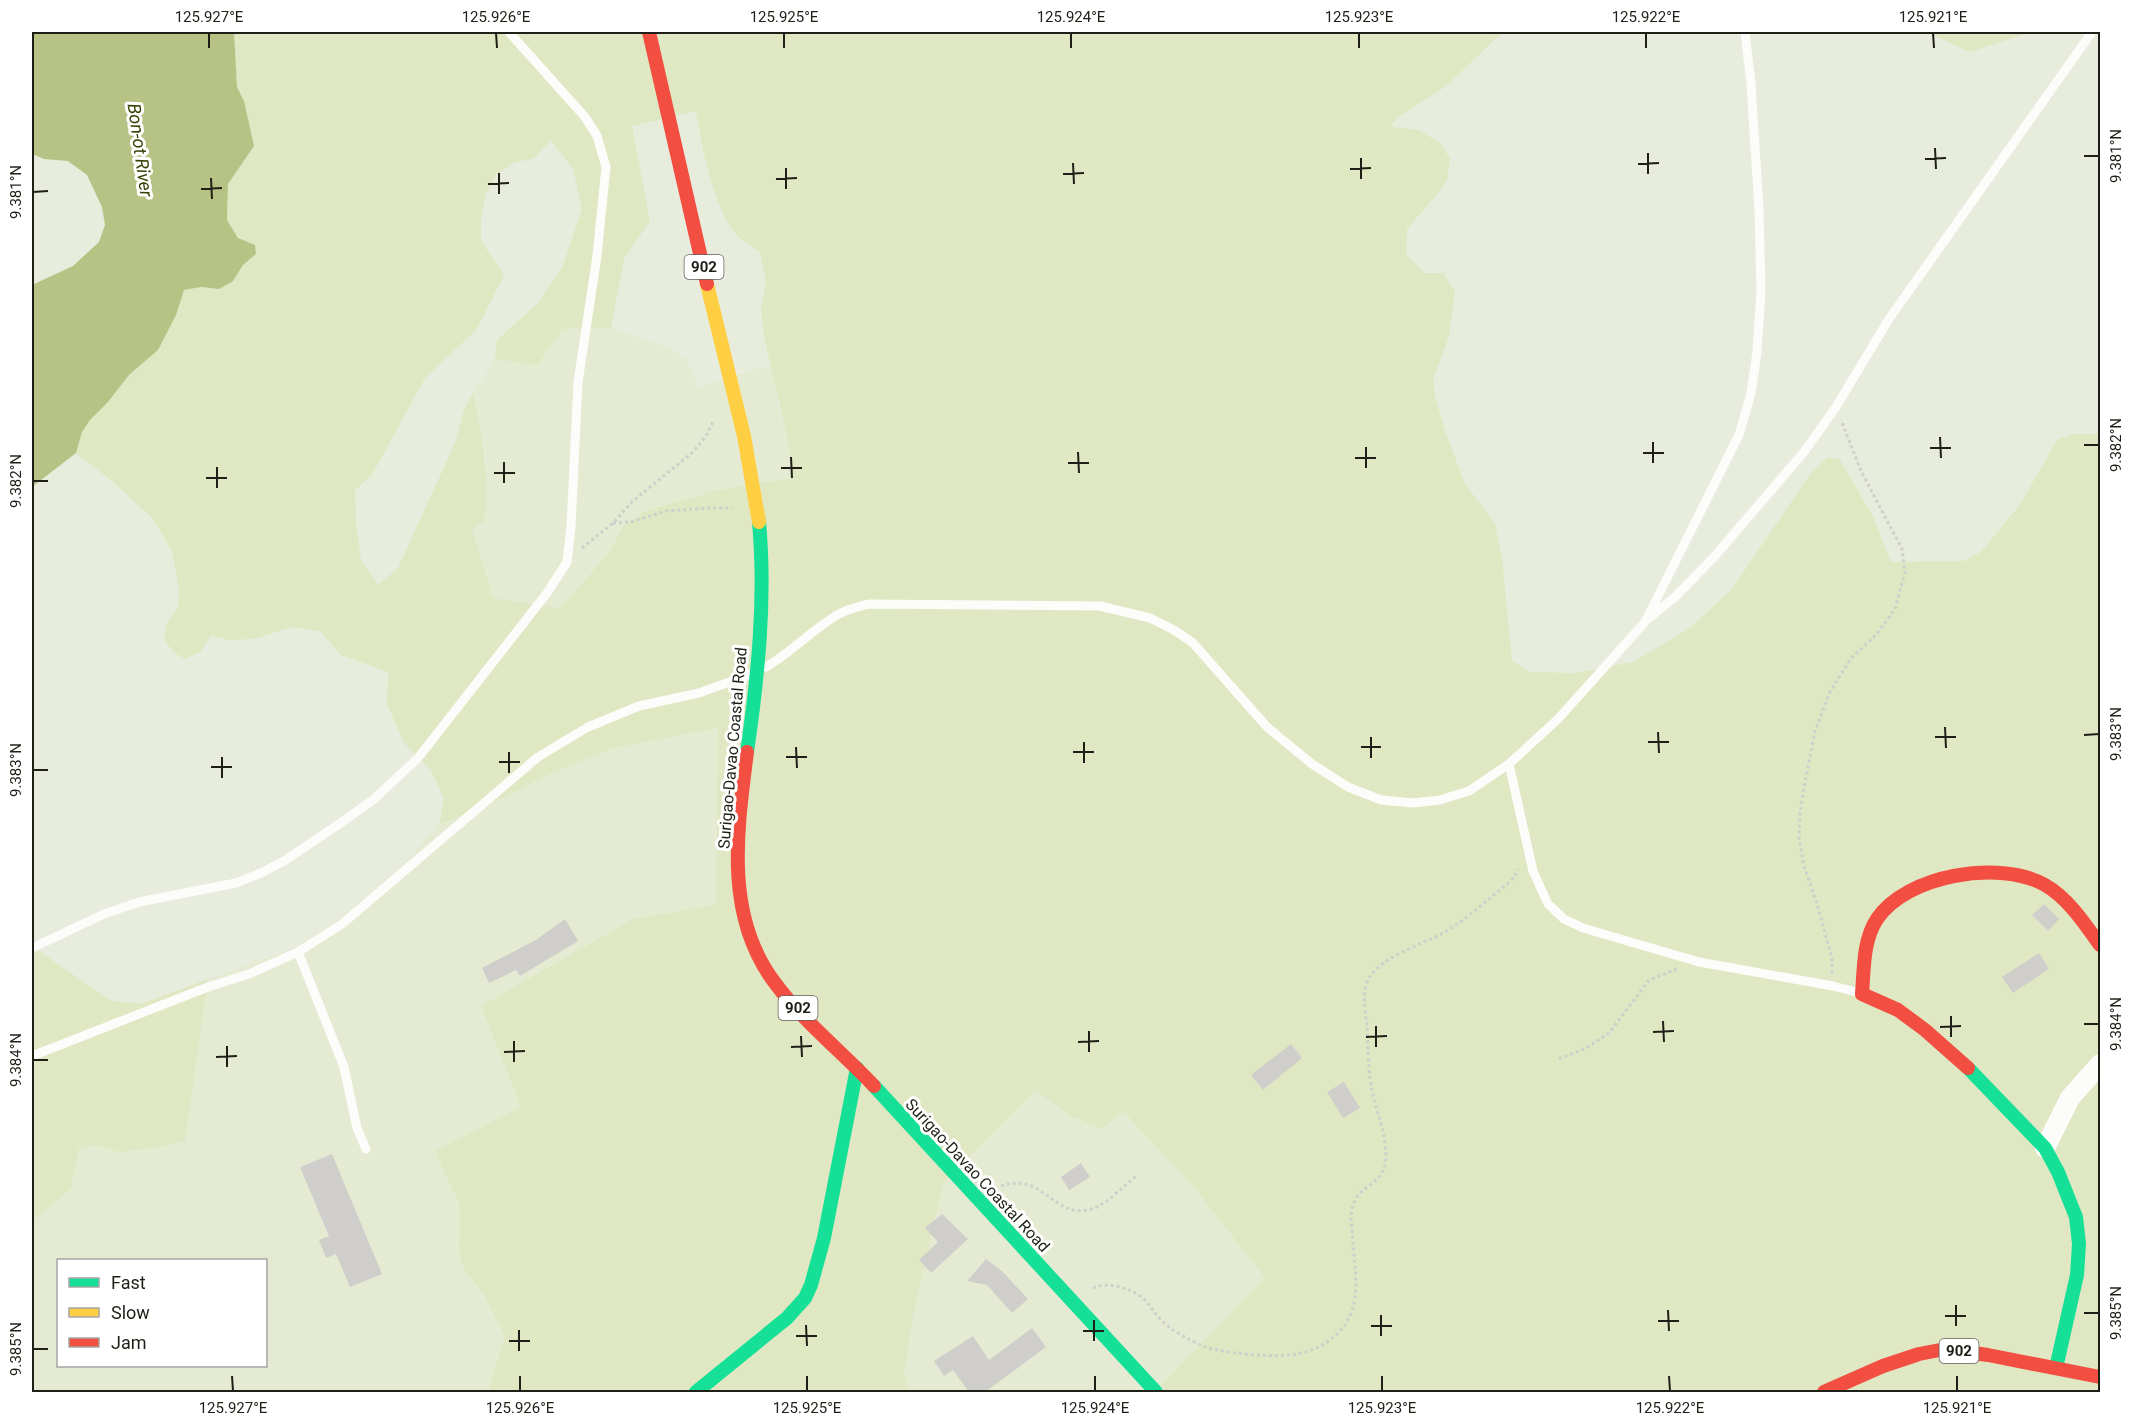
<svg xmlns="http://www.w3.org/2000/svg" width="2132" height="1424" viewBox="0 0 2132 1424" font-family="Roboto,sans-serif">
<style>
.built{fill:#e5ebd2;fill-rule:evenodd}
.green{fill:#dfe8c2;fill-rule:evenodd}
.water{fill:#b6c385}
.building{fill:#cfcecb}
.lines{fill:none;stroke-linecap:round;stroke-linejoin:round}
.path{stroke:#ced0cb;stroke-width:3;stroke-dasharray:3 3;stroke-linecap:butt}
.lane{stroke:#fcfcfa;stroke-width:9}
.street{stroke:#fcfcfa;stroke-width:20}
.fast{stroke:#16e098;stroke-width:14}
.slow{stroke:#ffcf43;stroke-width:14}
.jam{stroke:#f24e42;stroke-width:14}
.ticks{fill:none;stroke:#1e2017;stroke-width:2}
.labels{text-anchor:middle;stroke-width:6;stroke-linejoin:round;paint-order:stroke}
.shield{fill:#fff;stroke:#62635d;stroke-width:1.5}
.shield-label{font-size:15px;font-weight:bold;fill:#1e2017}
.street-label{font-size:16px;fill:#1e2017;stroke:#fff}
.water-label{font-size:18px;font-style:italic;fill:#364000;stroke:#fff}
.neatline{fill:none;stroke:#1e2017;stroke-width:2}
.ticks-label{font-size:15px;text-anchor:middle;fill:#1e2017}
</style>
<rect width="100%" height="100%" fill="#e8ecdd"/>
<!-- built -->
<g class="built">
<path d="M611,328L666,347L687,359L698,387L771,365L779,410L790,451L792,479L714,491L645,511L624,525L608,554L560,608L493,598L472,528L484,521L487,462L473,393L495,359L537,365L563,329Z"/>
<path d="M718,728L716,906L633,919L481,1006L521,1108L436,1151L460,1206L459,1249L463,1268L483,1293L505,1336L488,1392H32V1221L71,1189L79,1148L95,1145L119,1152L158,1147L185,1141L208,979L297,947L350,910L401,867L439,825L506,796L550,774L613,748ZM58,1260H266V1366H58Z"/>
<path d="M1035,1090L1071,1116L1123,1111L1194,1187L1266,1278L1161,1385L1168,1392H909L904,1373L913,1316L943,1183Z"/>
</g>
<!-- green -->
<g class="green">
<path d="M234,32H1503L1445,87L1397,118L1390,127L1419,130L1440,143L1450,159L1447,180L1440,191L1407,229L1406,254L1424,273H1443L1455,291L1449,336L1433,380L1435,397L1446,433L1464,482L1495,524L1502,557L1512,661L1531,672L1577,673L1633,662L1690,628L1732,589L1810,474L1828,457L1840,460L1873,516L1891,562L1963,561L1981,552L2021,503L2057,440L2073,434H2100V1392H1168L1161,1385L1265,1278L1194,1187L1123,1111L1102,1129L1071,1116L1035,1090L943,1184L913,1316L904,1373L909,1392H488L505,1336L483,1293L463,1268L459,1249L460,1206L435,1151L521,1107L481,1006L633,919L716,905L718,728L613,748L550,774L506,796L439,825L444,799L431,770L404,743L387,704L388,672L341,655L320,631L291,627L255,639L230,640L211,636L200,652L185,659L173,652L164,639L167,623L178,608L179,589L172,551L152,518L112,481L76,453L82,432L90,420L108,402L129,375L158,350L176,315L184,290L201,287L219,289L233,281L243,265L256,254L255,245L238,238L227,220L228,184L254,146L244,101L237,87ZM696,111C702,147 712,202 734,232C740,240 752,246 760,252L766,280L761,309L764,336L790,451L792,478L714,491L646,511L624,525L608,554L560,608L493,598L472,529L484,521C491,477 482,437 473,393L464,410L455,443L398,568L378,585L361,560L356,523L355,490L372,475L425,378L477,329L504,275L481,241V218L486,193L496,175L514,163L534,158L551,140L573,169L582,209L562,268L538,303L497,340L495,359L537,365L563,329L611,328L624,259L650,221L632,126Z"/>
<path d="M1926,32H2030L1970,52Z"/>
<path d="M32,946L111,1001L141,1004L208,979L185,1141L158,1147L119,1152L95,1145L79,1148L71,1189L32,1221Z"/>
</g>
<!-- water -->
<path class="water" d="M32,32H234L237,87L244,101L254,146L228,184L227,220L238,238L255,245L256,254L243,265L233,281L219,289L201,287L184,290L176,315L158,350L129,375L108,402L90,420L82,432L76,453L32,487V285L73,266L99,242L105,225L102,207L87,175L68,161L44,159L32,154Z"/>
<!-- building -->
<g class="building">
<path d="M2044,904L2059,919L2048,931L2032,915Z"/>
<path d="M565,919L578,941L520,976L516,970L489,983L482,968L536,940Z"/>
<path d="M2039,953L2049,969L2013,993L2002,977Z"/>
<path d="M1291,1044L1302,1058L1263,1090L1251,1075Z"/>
<path d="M1344,1082L1360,1108L1343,1118L1327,1092Z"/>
<path d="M332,1154L382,1274L350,1287L336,1254L326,1258L319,1240L329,1236L300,1167Z"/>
<path d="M1081,1163L1090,1177L1069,1190L1061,1177Z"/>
<path d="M942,1214L968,1239L931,1273L919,1260L938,1242L925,1228Z"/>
<path d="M986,1259L1002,1271L1028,1299L1012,1313L987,1285L967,1281Z"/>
<path d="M1032,1328L1046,1347L985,1392H969L953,1370L944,1376L934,1361L973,1336L989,1360Z"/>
</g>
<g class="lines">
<!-- path -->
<g class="path">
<path d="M613,523L631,522L666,511L708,508H732"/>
<path d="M582,548L613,523L632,502L693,452L706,436L714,420"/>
<path d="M1832,973V958L1817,904L1804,866L1799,838L1800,814L1803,793L1815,731L1830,692L1851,658L1876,635L1895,609L1905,572L1902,549L1861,471L1841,420"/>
<path d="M1559,1059L1588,1047L1609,1033L1649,980L1677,969"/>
<path d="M1001,1186C1044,1172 1052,1217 1088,1210C1107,1206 1123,1185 1138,1175"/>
<path d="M1093,1288C1108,1281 1131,1288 1144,1299C1150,1305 1154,1313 1161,1320C1172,1331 1189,1340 1203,1346C1224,1354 1275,1358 1298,1354C1313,1351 1327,1344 1338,1333C1366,1305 1353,1265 1352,1230C1351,1221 1350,1211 1354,1203C1361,1183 1385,1186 1386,1156C1386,1132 1375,1109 1371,1085C1368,1066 1368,1046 1367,1026C1366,1015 1363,1001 1365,990C1369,959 1420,946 1443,933C1462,922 1480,907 1497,892C1505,886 1515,879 1518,869"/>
</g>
<!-- lane -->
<g class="lane">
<path d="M1649,618L1675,597L1714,557L1804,452L1836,407L1889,319L2092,32"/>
<path d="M766,667C790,653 810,632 834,617C844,610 857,607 869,604L1100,606L1150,618L1174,630L1193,643L1267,727L1312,764L1348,787L1381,800L1413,803L1440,800L1469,791L1509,764L1558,719L1645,622L1739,435L1751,393L1757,352L1761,292L1759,210L1751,84L1745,32"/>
<path d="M1509,764L1533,871L1548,904L1564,919L1583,928L1699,962L1833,986L1860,993"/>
<path d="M32,948L104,914L139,902L236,883L261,873L284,861L339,824L373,800L418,758L547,593L567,562L571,527L578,382L597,256L606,167L597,136L585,117L509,32"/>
<path d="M298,952L344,1067L357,1128L366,1149"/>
<path d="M32,1056L208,987L249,974L298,952L342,924L538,757L588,727L639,706L699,693L751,674"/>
</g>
<!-- street -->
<path class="street" d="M2045,1148L2070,1098L2100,1064"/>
<!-- fast -->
<g class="fast">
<path d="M747,752C758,676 766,599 759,522"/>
<path d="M1968,1068L2045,1148L2058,1172L2076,1217L2079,1244L2077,1275L2056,1368"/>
<path d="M874,1086L1156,1392"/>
<path d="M696,1392L787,1318L805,1298L811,1285L824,1238L857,1068"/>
</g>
<!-- slow -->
<path class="slow" d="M707,284L744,436L759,522"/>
<!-- jam -->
<g class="jam">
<path d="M649,32L707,284"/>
<path d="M747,752C737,831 724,916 775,983C803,1021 841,1051 874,1086"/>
<path d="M1968,1068L1925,1030L1898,1010L1862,994C1864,969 1863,940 1877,919C1906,875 2000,859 2045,885C2068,898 2085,924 2100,945"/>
<path d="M1824,1392L1883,1366L1919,1354L1945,1349L1988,1355L2100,1377"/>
</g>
</g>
<!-- ticks -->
<path class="ticks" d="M209,33V48M496,33L497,48M784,33V48M1071,33V48M1359,33V48M1646,33V48M1933,33L1934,48M1935,148L1936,169M1648,153V174M2084,156H2099M1361,158V179M1925,159L1946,158M1073,163L1074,184M1638,164L1659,163M786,168V189M1350,169L1371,168M499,173V194M1063,174L1084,173M211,178L212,199M776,179L797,178M488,184L509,183M201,189L222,188M33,192L48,191M1940,437L1941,458M1653,442V463M2084,445H2099M1366,447V468M1930,448H1951M1078,452L1079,473M1643,453H1664M791,457L792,478M1355,458H1376M504,462V483M1068,463H1089M217,467V488M781,468H802M494,473H515M206,478H227M33,481H48M1945,727L1946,748M1658,732L1659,753M2084,735L2099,734M1371,737V758M1935,737H1956M1084,742V763M1648,742H1669M796,747L797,768M1361,747H1381M509,752V773M1073,752H1094M222,757V778M786,757H807M499,762H520M211,767H232M33,770H48M1951,1016V1037M1663,1021L1664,1042M2084,1024H2099M1376,1026V1047M1940,1027L1961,1026M1089,1031V1052M1653,1032L1674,1031M801,1036L802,1057M1366,1037L1387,1036M514,1041V1062M1078,1042L1099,1041M227,1046V1067M791,1047L812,1046M504,1052L525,1051M216,1057L237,1056M33,1060H48M1956,1305V1326M1668,1310L1669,1331M2084,1313H2099M1381,1315V1336M1945,1316H1966M1094,1320V1341M1658,1321H1679M806,1325L807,1346M1371,1326H1392M519,1330V1351M1083,1331H1104M796,1336H817M509,1341H530M33,1349H48M232,1376L233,1391M520,1376V1391M807,1376V1391M1095,1376V1391M1382,1376V1391M1669,1376L1670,1391M1957,1376V1391"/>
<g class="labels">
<!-- shield labels -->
<g class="shield">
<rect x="684.5" y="255" width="39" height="24" rx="4.5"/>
<rect x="778.5" y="996" width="39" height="24" rx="4.5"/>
<rect x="1939.5" y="1339" width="39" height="24" rx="4.5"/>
</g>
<g class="shield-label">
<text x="704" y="272">902</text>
<text x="798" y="1013">902</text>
<text x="1959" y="1356">902</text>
</g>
<!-- street labels -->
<g class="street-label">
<text transform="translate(732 748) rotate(-85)" y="6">Surigao-Davao Coastal Road</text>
<text transform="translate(978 1175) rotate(47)" y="6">Surigao-Davao Coastal Road</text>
</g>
<!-- water labels -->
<g class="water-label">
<text transform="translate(140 150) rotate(82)" y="6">Bon-ot River</text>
</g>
</g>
<!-- border -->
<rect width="2132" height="1424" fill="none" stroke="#ffffff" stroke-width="66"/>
<!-- legend -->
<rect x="57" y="1259" width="210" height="108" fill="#ffffff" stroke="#a5a6a2" stroke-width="1.5"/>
<rect x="69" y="1278" width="30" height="9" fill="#16e098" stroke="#a5a6a2" stroke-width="1.5"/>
<text x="111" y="1289" font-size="18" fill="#1e2017">Fast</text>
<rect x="69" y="1308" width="30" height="9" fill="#ffcf43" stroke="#a5a6a2" stroke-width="1.5"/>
<text x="111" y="1319" font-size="18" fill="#1e2017">Slow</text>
<rect x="69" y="1338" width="30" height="9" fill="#f24e42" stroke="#a5a6a2" stroke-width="1.5"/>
<text x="111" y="1349" font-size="18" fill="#1e2017">Jam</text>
<rect x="33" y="33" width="2066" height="1358" class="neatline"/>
<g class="ticks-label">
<text x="209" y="22">125.927°E</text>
<text x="496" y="22">125.926°E</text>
<text x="784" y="22">125.925°E</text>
<text x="1071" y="22">125.924°E</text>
<text x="1359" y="22">125.923°E</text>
<text x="1646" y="22">125.922°E</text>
<text x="1933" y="22">125.921°E</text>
<text transform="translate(2116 156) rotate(-90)" y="5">9.381°N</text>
<text transform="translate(16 192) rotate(-90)" y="5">9.381°N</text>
<text transform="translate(2116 445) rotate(-90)" y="5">9.382°N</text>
<text transform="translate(16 481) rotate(-90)" y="5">9.382°N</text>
<text transform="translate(2116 734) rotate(-90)" y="5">9.383°N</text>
<text transform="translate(16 770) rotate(-90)" y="5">9.383°N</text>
<text transform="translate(2116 1024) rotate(-90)" y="5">9.384°N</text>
<text transform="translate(16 1060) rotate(-90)" y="5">9.384°N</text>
<text transform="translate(2116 1313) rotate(-90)" y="5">9.385°N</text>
<text transform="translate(16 1349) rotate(-90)" y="5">9.385°N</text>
<text x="233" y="1413">125.927°E</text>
<text x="520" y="1413">125.926°E</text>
<text x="807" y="1413">125.925°E</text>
<text x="1095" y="1413">125.924°E</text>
<text x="1382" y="1413">125.923°E</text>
<text x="1670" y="1413">125.922°E</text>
<text x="1957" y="1413">125.921°E</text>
</g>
</svg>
